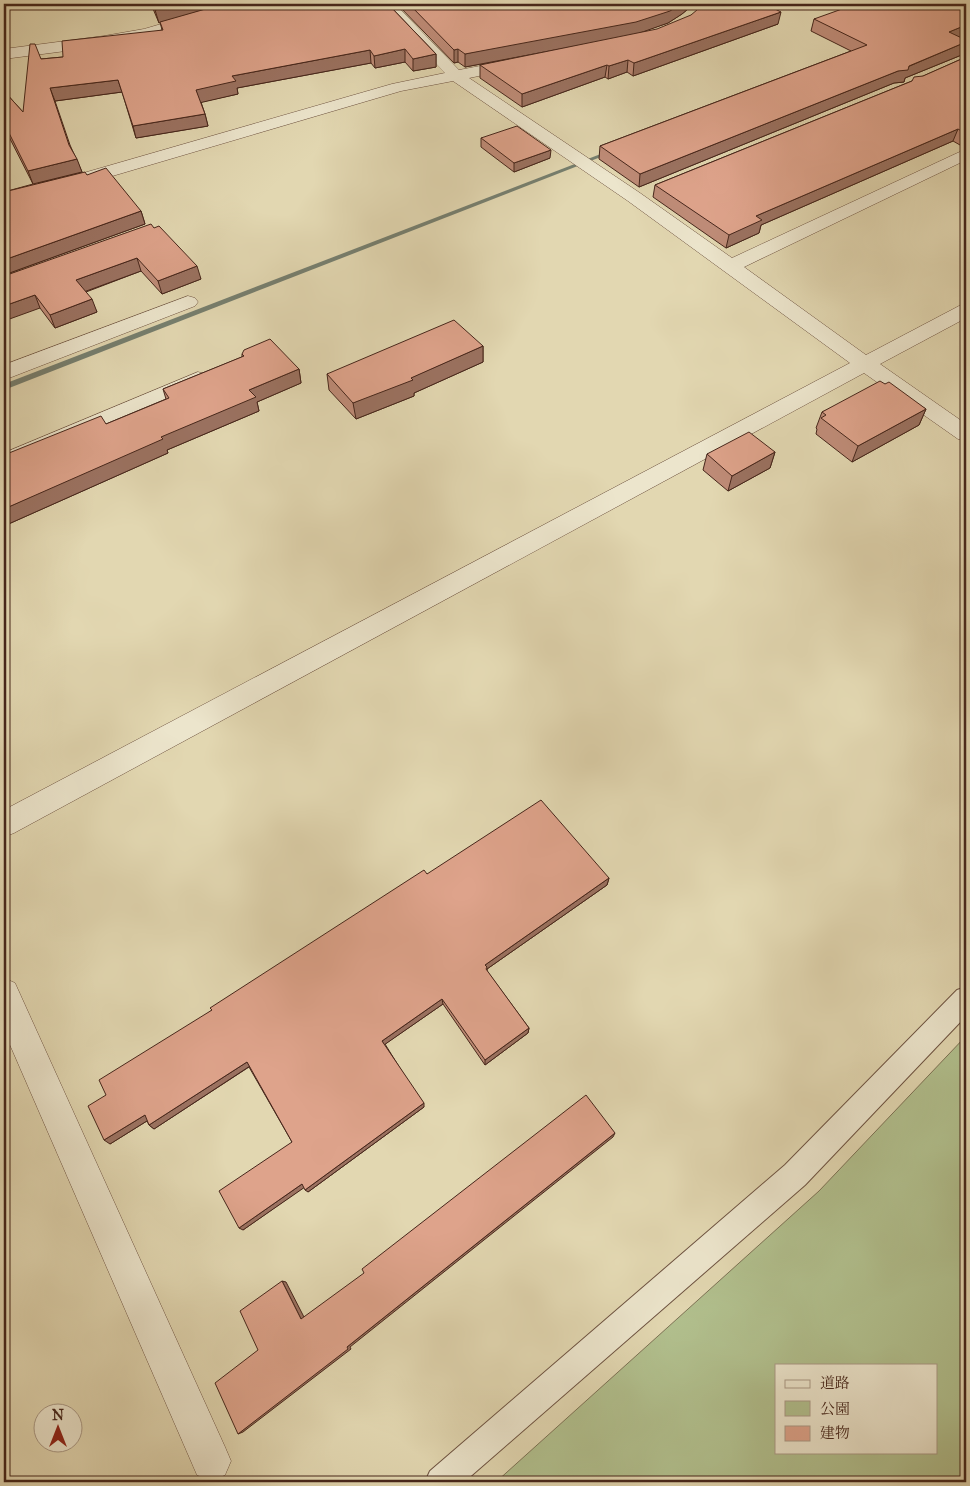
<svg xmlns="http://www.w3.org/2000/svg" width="970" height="1486" viewBox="0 0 970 1486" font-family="'IM FELL Great Primer','Noto Serif JP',serif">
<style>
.green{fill:#b1bf8d;stroke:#7c7254;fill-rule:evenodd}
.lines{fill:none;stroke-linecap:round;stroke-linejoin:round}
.stream{fill:#767f6f;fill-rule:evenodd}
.service-casing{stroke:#6d5240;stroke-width:2}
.minor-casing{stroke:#6d5240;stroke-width:1}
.service{fill:#ece5cc;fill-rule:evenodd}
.minor{fill:#ece5cc;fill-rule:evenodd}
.wall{fill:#bf8c78;stroke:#46261b}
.shaded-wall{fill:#9b7261;stroke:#46261b}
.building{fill:#dea38b;stroke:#46261b}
</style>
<rect width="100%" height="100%" fill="#e2d7b1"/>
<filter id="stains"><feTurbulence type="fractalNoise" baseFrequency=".004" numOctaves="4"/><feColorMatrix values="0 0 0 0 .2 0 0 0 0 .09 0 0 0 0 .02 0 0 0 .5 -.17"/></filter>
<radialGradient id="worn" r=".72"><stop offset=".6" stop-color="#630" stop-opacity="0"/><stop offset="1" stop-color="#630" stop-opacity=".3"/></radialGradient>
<!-- green -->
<path class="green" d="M966,1036V1482H496L819,1191ZM776,1365H936V1452H776Z"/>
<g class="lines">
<!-- stream -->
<path class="stream" d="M611,150L616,151L4,390V384Z"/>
<!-- service casing -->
<g class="service-casing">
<path id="service" d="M966,987V1016L805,1185L464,1482H425L430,1471L785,1165L957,990Z"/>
</g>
<!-- minor casing -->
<g class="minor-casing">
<g id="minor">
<path d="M230,4H252L250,7L146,37L104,46L4,59V49L104,36L144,29Z"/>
<path d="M380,4H395L459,70L517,59L522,61L525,64L522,67L469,78L640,193L732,258L966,149V160L744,267L866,355L959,306L966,304V318L880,364L966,424V441L958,439L864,373L14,833L4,837V810L850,363L628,201L453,81L401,91L92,182L4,204V194L80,174L392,84L445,73Z"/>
<path d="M188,296L195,298L198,302L195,306L4,380V365Z"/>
<path d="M198,372L205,374L209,379L205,384L4,470V453Z"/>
<path d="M4,978L15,983L225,1447L231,1461L225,1475L211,1481L197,1475L4,1031Z"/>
</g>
</g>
<!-- service -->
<use href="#service" class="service"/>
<!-- minor -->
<use href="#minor" class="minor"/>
</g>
<!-- wall -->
<g class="wall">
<path d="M151,4H388L436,54V67L413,71L405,62L375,68L371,63L237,88L238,94L201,102L205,114L208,126L136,138L122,92L55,101L70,145L82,172L38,183L87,175L141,211L145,224L4,275V192L33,184L4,127V91L23,112L41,59L63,57L162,30L160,22L159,23Z"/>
<path d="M397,4H694L682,14L668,23L641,32L778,24L633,76L627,72L608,79L605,77L522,107L480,78V65L552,51L465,67L458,62L454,63Z"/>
<path d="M966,4V36L961,38L964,54L905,78L904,82L894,83L639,187L599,159L600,146L851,51L811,31L814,19Z"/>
<path d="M966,57V142L960,145L953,141L761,225L759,233L726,248L653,197L655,185L912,81Z"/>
<path d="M481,138L550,158L514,172L481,147Z"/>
<path d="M154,228L201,279L162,294L141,271L86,292L97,312L55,328L40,308L4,276Z"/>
<path d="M483,346V362L414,393V396L356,419L329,390L327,374Z"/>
<path d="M242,354L299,369L301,383L257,402L259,411L167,450L168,453L4,526V455L106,424L166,399L163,389L242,357Z"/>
<path d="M885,384L926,409L919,425L852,462L816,434L817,429L816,428L822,412Z"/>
<path d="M775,452L770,468L728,491L703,470L707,454Z"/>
<path d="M427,874L609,878L607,885L487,969V971L529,1028L528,1033L485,1065L443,1004L385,1044L424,1107L308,1192L304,1187L243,1230L292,1142L249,1067L154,1129L149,1125L147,1121L110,1144L106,1095L212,1010Z"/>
</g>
<!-- shaded-wall -->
<g class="shaded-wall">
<path d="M179,4H224L159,23L155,10Z"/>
<path d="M681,4H694L682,14L668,23L634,35L465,67V54Z"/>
<path d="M781,12L778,24L633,76L634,63Z"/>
<path d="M966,25V36L945,44L949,32Z"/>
<path d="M966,42V48L964,54L905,78L904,82L894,83L639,187L640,174L898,71Z"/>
<path d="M405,49V62L375,68L374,56Z"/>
<path d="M458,49V62L454,63V50Z"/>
<path d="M370,50L371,63L237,88L238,94L199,103L196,90L232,76Z"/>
<path d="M436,54V67L413,71V59Z"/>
<path d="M628,60L627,72L608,79L609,66Z"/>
<path d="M607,65L605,77L522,107V94Z"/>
<path d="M118,80L122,92L55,101L50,88Z"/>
<path d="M205,114L208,126L136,138L133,126Z"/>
<path d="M958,129L953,141L761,225L759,233L726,248L729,235L756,216Z"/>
<path d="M966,132V142L960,145L965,133Z"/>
<path d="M551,150L550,158L514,172V163Z"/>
<path d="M77,159L82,172L33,184L28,171Z"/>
<path d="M141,211L145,224L4,275V260Z"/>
<path d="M137,258L141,271L81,293L76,280Z"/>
<path d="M197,266L201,279L162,294L158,281Z"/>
<path d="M35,295L40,308L4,321V306Z"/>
<path d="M92,299L97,312L55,328L50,315Z"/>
<path d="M483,346V362L414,393V396L356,419L353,403Z"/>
<path d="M299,369L301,383L257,402L259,411L167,450L168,453L4,526V509L161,437L249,390Z"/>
<path d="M926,409L919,425L852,462L858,446Z"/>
<path d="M775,452L770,468L728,491L732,476Z"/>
<path d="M609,878L607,885L487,969V973L486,974L485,965Z"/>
<path d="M442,999L443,1004L384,1045L382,1041Z"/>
<path d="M529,1028L528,1033L485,1065V1060Z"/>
<path d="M247,1062L250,1066L154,1129L149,1125Z"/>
<path d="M424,1103V1107L308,1192L305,1190Z"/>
<path d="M145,1115L150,1119L110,1144L104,1140Z"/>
<path d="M615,1133L613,1137L350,1347L351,1349L243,1432L238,1434Z"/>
<path d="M302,1184L305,1187L243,1230L239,1228Z"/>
<path d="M282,1281L286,1282L305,1319H301Z"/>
</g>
<!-- building -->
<g class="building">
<path d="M153,4H179L155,10Z"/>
<path d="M223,4H388L436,54L413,59L405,49L374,56L370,50L232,76L236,81L196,90L205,114L133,126L118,80L50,88L69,145L77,159L28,171L4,123V91L23,112L30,44H35L41,59L63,57L62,41L163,30L160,22Z"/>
<path d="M409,4H681L670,11L636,22L465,54L458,49L454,50Z"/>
<path d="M704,4H765L781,12L634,63L628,60L609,66L607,65L522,94L480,65L657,29L691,15Z"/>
<path d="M856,4H966V25L949,32L966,40V42L909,66L908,70L898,71L640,174L600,146L867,45L814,19Z"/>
<path d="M966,57V132L965,133L958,129L756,216L762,220L729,235L655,185L912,81L914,77L923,76Z"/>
<path d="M517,126L551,150L514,163L481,138Z"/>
<path d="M106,168L141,211L4,260V192L85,172L87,175Z"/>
<path d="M151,224L154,228L159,226L197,266L158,281L137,258L76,280L92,299L50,315L35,295L4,306V276Z"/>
<path d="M454,320L483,346L411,378L413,380L353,403L327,374Z"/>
<path d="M270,339L299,369L249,390L256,397L161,437L163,439L4,509V455L101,416L106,424L169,398L163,389L244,356L242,354L244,350Z"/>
<path d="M880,381L885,384L889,382L926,409L858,446L821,418L826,415L822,412Z"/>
<path d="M749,432L775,452L732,476L707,454Z"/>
<path d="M541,800L609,878L485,965L487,967L486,969L529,1028L485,1060L442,999L382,1041L424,1103L305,1190L302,1184L239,1228L219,1191L292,1142L247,1062L149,1125L145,1115L104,1140L88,1106L106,1095L99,1080L212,1010L210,1008L424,870L427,874Z"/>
<path d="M586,1095L615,1133L347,1347L348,1349L238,1434L215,1383L258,1350L240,1311L282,1281L301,1319L364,1273L362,1269Z"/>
</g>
<!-- margin -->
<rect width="970" height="1486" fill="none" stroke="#e2d7b1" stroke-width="20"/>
<rect x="5" y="5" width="960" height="1476" fill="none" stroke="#46261b" stroke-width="2.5"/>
<rect x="10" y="10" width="950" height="1466" fill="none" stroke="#46261b"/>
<!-- legend -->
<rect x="775" y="1364" width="162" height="90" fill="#ece5cc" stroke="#aa9985"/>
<rect x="785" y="1380" width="25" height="8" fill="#ece5cc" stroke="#aa9985"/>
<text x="820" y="1388" font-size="15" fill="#46261b">道路</text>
<rect x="785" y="1401" width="25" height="15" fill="#b1bf8d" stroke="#aa9985"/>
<text x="820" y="1414" font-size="15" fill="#46261b">公園</text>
<rect x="785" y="1426" width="25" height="15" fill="#dea38b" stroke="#aa9985"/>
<text x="820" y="1438" font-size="15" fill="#46261b">建物</text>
<!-- north arrow -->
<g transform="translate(58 1428)"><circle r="24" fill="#ece5cc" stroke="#aa9985"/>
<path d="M0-4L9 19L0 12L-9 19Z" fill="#8f2418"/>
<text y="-8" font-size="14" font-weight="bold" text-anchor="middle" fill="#46261b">N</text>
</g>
<rect width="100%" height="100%" filter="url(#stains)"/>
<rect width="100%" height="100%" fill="url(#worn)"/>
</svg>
